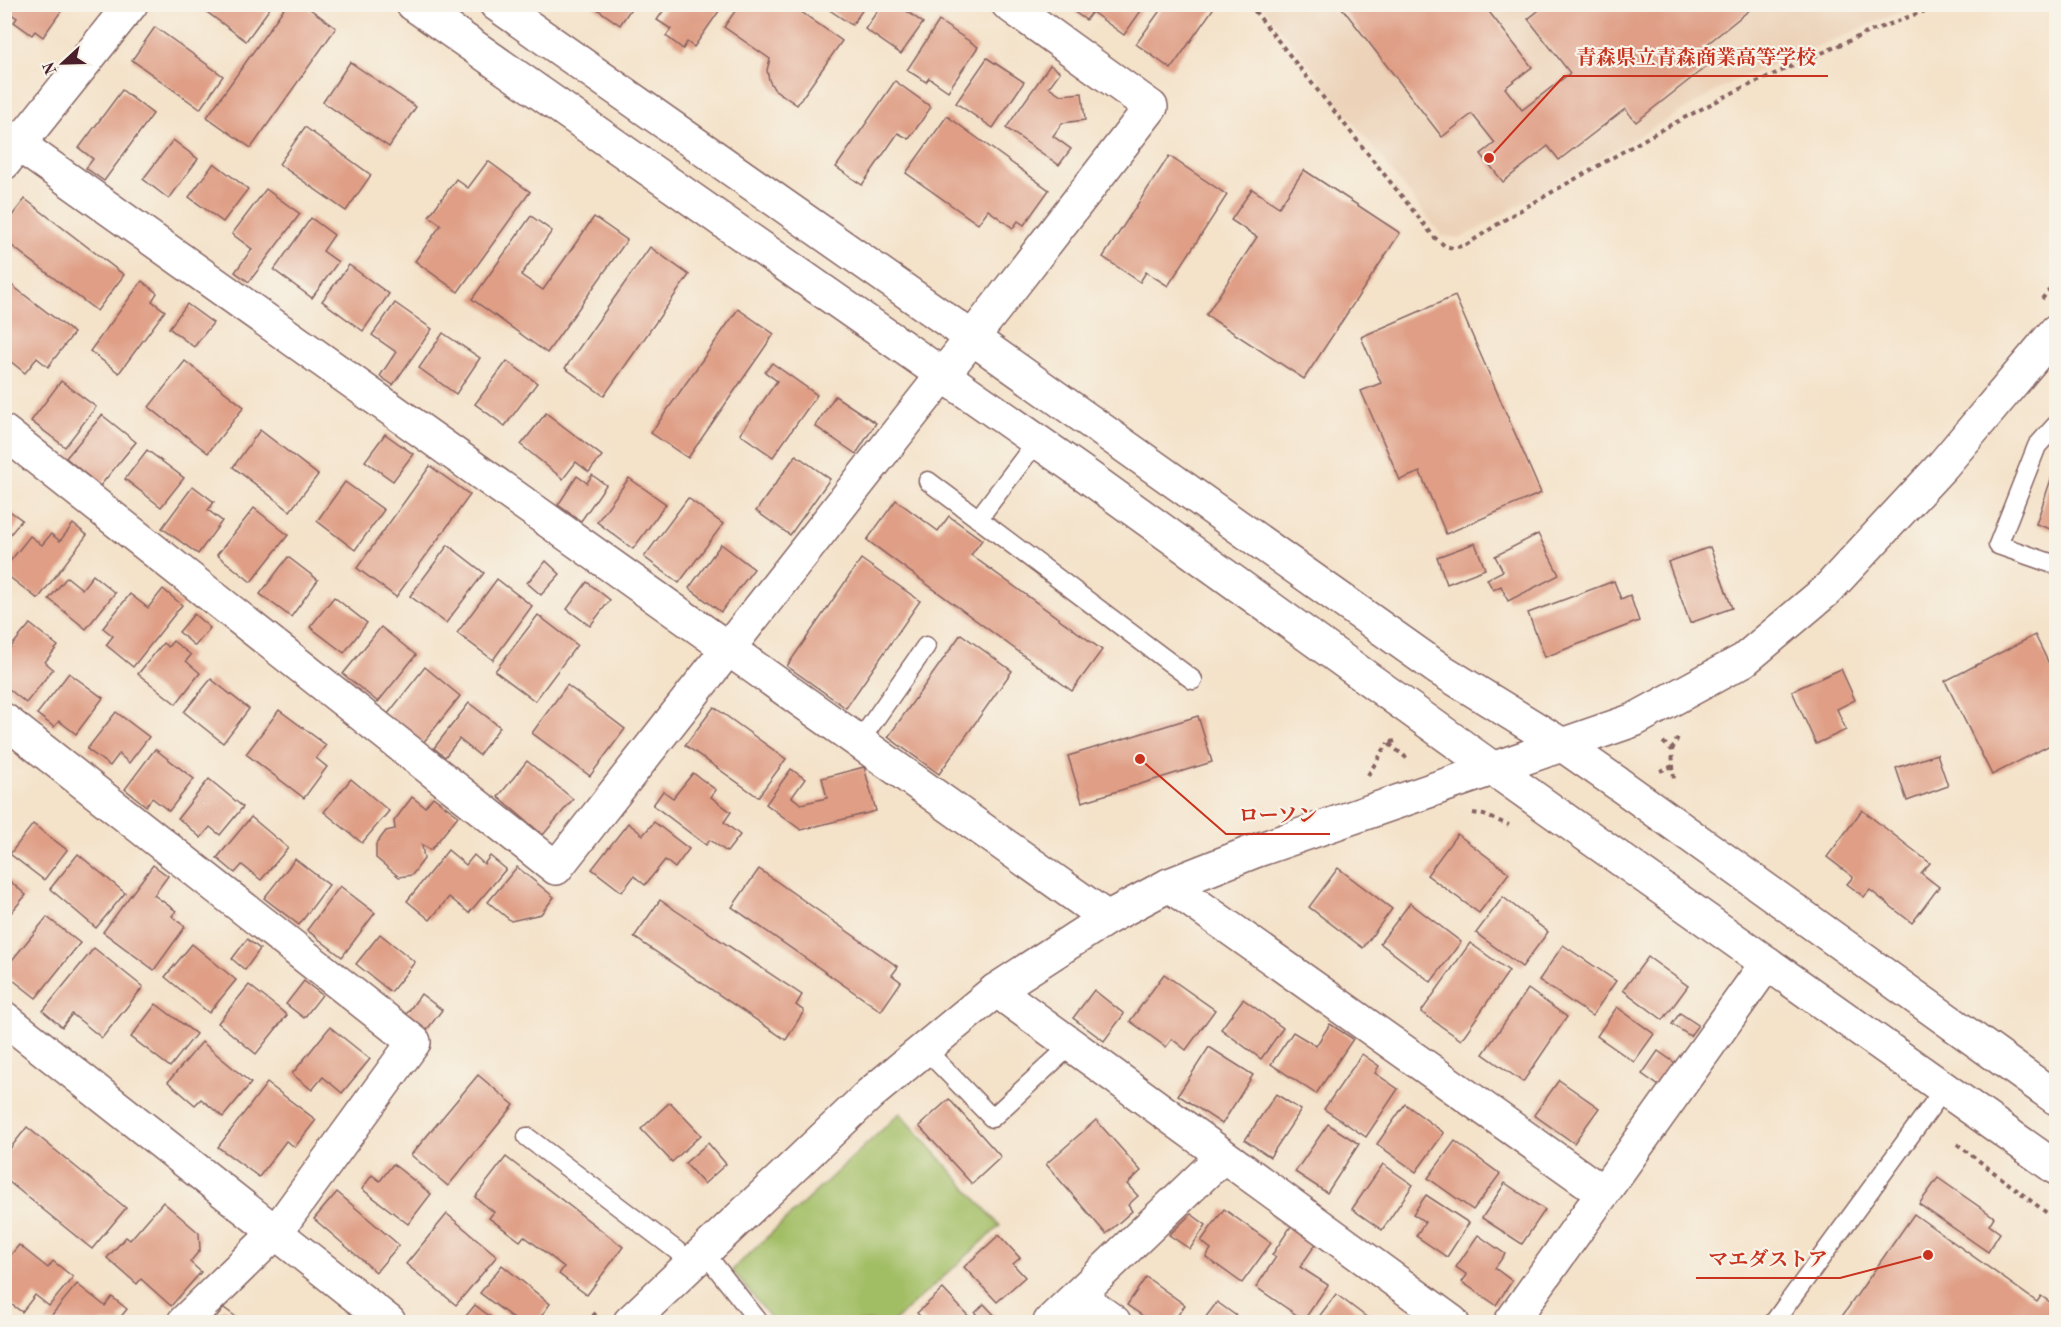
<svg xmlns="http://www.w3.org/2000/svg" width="2061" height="1327" viewBox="0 0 2061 1327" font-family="'Old Standard TT','Noto Serif JP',serif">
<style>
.built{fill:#ecd2b8}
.green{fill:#a2be65;stroke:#766e48;stroke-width:1.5}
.building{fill:#df9e85}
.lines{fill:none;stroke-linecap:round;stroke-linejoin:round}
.lane-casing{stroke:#866362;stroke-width:21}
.street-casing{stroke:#866362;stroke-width:36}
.secondary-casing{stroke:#866362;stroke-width:36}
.path{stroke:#866362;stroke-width:4;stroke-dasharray:4.5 4.5;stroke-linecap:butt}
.lane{stroke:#fff;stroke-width:18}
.street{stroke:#fff;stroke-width:33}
.secondary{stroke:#fff;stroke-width:33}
.leader{fill:none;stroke:#c8321e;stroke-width:2}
.callout-dot{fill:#c8321e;stroke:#f7f3e8;stroke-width:2}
.callout-label{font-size:20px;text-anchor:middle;font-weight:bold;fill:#c8321e;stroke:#f7f3e8;stroke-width:4.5;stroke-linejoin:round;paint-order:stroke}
</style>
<rect width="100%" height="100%" fill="#f7f3e8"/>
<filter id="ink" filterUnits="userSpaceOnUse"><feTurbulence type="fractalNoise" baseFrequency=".0167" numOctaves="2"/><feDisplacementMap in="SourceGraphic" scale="12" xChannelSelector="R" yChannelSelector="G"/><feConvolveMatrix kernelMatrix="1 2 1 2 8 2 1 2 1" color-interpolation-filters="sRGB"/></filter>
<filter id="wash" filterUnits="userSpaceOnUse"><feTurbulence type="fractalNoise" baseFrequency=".008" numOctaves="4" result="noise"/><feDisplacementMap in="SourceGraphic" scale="24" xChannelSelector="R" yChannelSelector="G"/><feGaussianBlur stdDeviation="1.35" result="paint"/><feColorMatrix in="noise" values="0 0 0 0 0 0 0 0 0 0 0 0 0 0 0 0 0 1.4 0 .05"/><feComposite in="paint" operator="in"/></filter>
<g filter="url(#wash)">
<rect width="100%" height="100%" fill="#f4e2c9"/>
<!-- built -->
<path class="built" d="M1262,5H1917L1732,82L1462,238L1442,236Z"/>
<!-- green -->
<path class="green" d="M900,1113L1000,1226L893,1322H774L732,1270Z"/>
<g id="blocks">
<!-- building -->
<g class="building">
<path d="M4,4H62L64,7L43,37L35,31L32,35L14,22L17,18L8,12L4,16Z"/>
<path d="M196,4H273L246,41Z"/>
<path d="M287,4H303L336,28L251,148L207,117Z"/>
<path d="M590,4H634L620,25Z"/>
<path d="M662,4H724L694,47L687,42L683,49L666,36L671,29L657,20L666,7Z"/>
<path d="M740,4H790L842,41L797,105L774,89L769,80L767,70L770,59L724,27Z"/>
<path d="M882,4H897L923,23L901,54L865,29Z"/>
<path d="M1073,4H1138L1143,8L1124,35L1092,12L1086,20L1070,9Z"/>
<path d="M1339,4H1483L1532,67L1505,88L1522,110L1570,73L1528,19L1547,4H1757L1701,49L1712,62L1636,122L1625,109L1559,160L1548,146L1503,182L1481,154L1495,143L1472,114L1442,137Z"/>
<path d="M822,5H866L852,25Z"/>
<path d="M1164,5H1207L1213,9L1171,69L1136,44Z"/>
<path d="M939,21L978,47L948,91L929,78L926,82L907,70Z"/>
<path d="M155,27L223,76L200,109L132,60Z"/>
<path d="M987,58L1024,82L993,128L956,103Z"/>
<path d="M350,62L416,107L389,147L323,102Z"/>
<path d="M1050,65L1060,72L1049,87L1061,95L1082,93L1085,120L1062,123L1053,136L1071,149L1059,165L1006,128Z"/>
<path d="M895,81L931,107L909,139L898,133L862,185L836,167Z"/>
<path d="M122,90L153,114L104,181L86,168L93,159L79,148Z"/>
<path d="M947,116L1049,190L1024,225L1018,221L1013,228L988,210L978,224L906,173Z"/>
<path d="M305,127L371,175L346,211L279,164Z"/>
<path d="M173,140L198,159L169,199L143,179Z"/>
<path d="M1169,156L1227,195L1168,286L1146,272L1140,282L1103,257Z"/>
<path d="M488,161L530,192L458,292L415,261L441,225L429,216L456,179L468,188Z"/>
<path d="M214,163L248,189L223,222L189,197Z"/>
<path d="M1304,170L1400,233L1304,379L1206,315L1257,237L1231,220L1252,189L1279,207Z"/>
<path d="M266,189L300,214L249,282L235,272L252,249L232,234Z"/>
<path d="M25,199L124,275L97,311L4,240V226Z"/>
<path d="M531,216L552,231L521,275L543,290L594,217L627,240L547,353L472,299Z"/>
<path d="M311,218L334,235L323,251L338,262L312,298L274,270Z"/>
<path d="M650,247L689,275L604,396L565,368Z"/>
<path d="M349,265L389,294L363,331L322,301Z"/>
<path d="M5,280L74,333L48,367L37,358L25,373L5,357Z"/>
<path d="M142,281L157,293L152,301L165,311L119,373L90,351Z"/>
<path d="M1455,296L1541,493L1446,534L1420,472L1400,480L1361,391L1381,383L1361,337Z"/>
<path d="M395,303L432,329L393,385L380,376L396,352L372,335Z"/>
<path d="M187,304L213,323L194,347L169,328Z"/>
<path d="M738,309L774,334L688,458L651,433Z"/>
<path d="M443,333L480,358L456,394L419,368Z"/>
<path d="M185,361L244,407L208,453L149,407Z"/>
<path d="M507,361L537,383L505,426L475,404Z"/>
<path d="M772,363L817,395L773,457L740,434L777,381L765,372Z"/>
<path d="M61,381L96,407L65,447L31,421Z"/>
<path d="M835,396L876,423L856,454L815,426Z"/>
<path d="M546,413L602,456L589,472L576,462L563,479L521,445Z"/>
<path d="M102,415L136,442L100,486L66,458Z"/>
<path d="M260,430L318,475L290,511L233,467Z"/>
<path d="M385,434L413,454L393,481L365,461Z"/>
<path d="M147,450L184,478L161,507L125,479Z"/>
<path d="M796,455L830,479L790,535L756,511Z"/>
<path d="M2056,464V531L2036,524Z"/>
<path d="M430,466L470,495L396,597L357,568Z"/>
<path d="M592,475L606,485L581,521L558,505L577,476L587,483Z"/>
<path d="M629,478L666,504L633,549L597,522Z"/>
<path d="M345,482L384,510L355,550L317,521Z"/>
<path d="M193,486L214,502L208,510L222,521L198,554L162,528Z"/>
<path d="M688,498L723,524L679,583L644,557Z"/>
<path d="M896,500L938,531L949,516L982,540L971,555L1102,650L1072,691L867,540Z"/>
<path d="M4,507L22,520L4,542Z"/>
<path d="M254,508L288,535L251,582L217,555Z"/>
<path d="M73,524L87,535L38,599L4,573V569L30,536L42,545L51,534L60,541Z"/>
<path d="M1538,534L1559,575L1508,601L1501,586L1493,590L1487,579L1503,571L1495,556Z"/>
<path d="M1475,543L1485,569L1447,584L1437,557Z"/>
<path d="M721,544L754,569L721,612L689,588Z"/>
<path d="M448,545L484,573L446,623L410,596Z"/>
<path d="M1710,547L1732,608L1690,623L1668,562Z"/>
<path d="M288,557L318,580L291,617L260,594Z"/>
<path d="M861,559L920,601L846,708L787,666Z"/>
<path d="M546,561L560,574L541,595L527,583Z"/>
<path d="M93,575L115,593L86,629L49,599L67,577L82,589Z"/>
<path d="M497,579L532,606L493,660L457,633Z"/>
<path d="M1614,581L1621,599L1630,595L1639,621L1545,657L1528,613Z"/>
<path d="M587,582L610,600L590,626L567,609Z"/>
<path d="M163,589L182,605L133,667L106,645L113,636L103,628L130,594L148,608Z"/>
<path d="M334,597L367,623L344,653L310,627Z"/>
<path d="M194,614L210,628L195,646L179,632Z"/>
<path d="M538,615L577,645L535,701L495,671Z"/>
<path d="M30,624L58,646L45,662L53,669L26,703L4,685V655Z"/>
<path d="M381,627L416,655L378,702L343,674Z"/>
<path d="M961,634L1012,671L939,774L888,737Z"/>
<path d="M2035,635L2056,678V742L1992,775L1945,681Z"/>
<path d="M173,641L191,655L186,661L200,673L176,704L138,674L163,643L168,647Z"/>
<path d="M425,667L460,696L423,743L387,715Z"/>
<path d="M1841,669L1855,700L1837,709L1846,730L1816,744L1792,691Z"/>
<path d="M69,673L103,698L76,734L59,721L54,727L37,714Z"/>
<path d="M211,679L249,709L223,743L184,712Z"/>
<path d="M567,685L625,729L590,776L532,733Z"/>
<path d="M469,703L500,727L479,755L459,739L445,757L434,748Z"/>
<path d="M714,707L786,759L758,797L685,745Z"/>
<path d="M279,710L326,745L316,758L327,767L304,798L246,754Z"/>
<path d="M116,712L149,737L129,763L119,754L110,766L87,749Z"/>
<path d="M1198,716L1212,762L1082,802L1068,756Z"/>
<path d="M155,749L194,779L169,811L152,798L146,806L125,789Z"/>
<path d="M1937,754L1948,786L1907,801L1896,768Z"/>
<path d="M527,761L573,799L543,835L498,797Z"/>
<path d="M864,767L876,811L801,830L766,804L791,769L805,779L792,797L801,804L827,798L822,778Z"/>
<path d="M693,773L716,790L711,797L731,812L724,822L740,835L727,852L710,840L706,845L653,805L663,791L673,798Z"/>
<path d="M209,779L243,807L220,835L210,827L201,838L178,818Z"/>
<path d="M351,779L389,811L362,843L324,812Z"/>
<path d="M412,797L425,807L433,797L458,816L431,850L422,845L424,859L412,875L399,877L376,858V844L386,831L395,829L394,821Z"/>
<path d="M1862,810L1930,863L1921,873L1939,887L1912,923L1870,890L1864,897L1847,884L1853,877L1827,857Z"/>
<path d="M251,817L288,848L261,880L242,865L235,873L217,858Z"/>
<path d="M654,822L689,849L675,868L665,860L645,885L634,876L622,892L592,869L628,823L643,835Z"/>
<path d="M33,824L67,850L44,880L10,854Z"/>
<path d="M1457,834L1509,873L1479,913L1427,875Z"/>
<path d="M448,850L466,865L474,855L484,864L490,856L506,869L469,913L449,897L430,920L407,901Z"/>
<path d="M78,854L125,893L96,928L50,889Z"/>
<path d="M295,859L329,885L299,925L264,898Z"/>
<path d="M153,865L168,876L154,895L176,911L172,916L185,927L154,970L103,932Z"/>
<path d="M517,867L554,897L541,914L511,921L488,902Z"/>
<path d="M1338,868L1392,909L1363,948L1309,907Z"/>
<path d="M759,869L898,967L892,975L901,982L881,1011L732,907Z"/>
<path d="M4,876L26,895L4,921Z"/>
<path d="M340,886L375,913L342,957L307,930Z"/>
<path d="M1503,897L1548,932L1522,967L1476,933Z"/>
<path d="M660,900L802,995L796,1005L804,1011L786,1040L634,937Z"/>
<path d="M1410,903L1461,942L1431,982L1380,943Z"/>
<path d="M47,917L80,943L36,998L4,973V970Z"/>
<path d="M380,934L415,962L391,992L356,964Z"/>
<path d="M247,939L260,949L245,970L232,959Z"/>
<path d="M1470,943L1509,971L1461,1040L1421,1012Z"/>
<path d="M192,944L236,980L209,1013L165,977Z"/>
<path d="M1563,945L1616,981L1592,1016L1539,980Z"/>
<path d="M94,948L143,987L102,1038L72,1014L62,1027L43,1011Z"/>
<path d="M1648,957L1688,986L1663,1020L1623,990Z"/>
<path d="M1164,974L1215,1010L1186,1050L1172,1039L1166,1047L1130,1021Z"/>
<path d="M304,981L322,995L304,1018L286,1004Z"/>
<path d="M249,985L287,1015L256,1054L218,1023Z"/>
<path d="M1528,989L1567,1017L1523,1082L1483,1054Z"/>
<path d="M1094,990L1124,1014L1104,1041L1073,1018Z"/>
<path d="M421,994L442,1010L426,1031L405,1016Z"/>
<path d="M1243,999L1283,1028L1261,1059L1221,1029Z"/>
<path d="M156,1004L196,1034L170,1067L131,1037Z"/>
<path d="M1617,1007L1654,1034L1634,1062L1597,1036Z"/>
<path d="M1680,1013L1698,1025L1690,1036L1672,1024Z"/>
<path d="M1330,1024L1353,1039L1316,1094L1271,1064L1293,1032L1316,1046Z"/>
<path d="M330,1027L370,1059L342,1093L323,1077L312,1090L292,1074Z"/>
<path d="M202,1042L251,1083L223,1117L201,1099L195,1105L168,1082Z"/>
<path d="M1209,1047L1253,1075L1222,1124L1178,1095Z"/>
<path d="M1658,1051L1678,1065L1662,1088L1642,1074Z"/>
<path d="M1362,1054L1379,1066L1375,1073L1398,1089L1366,1137L1324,1109Z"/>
<path d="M478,1075L514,1105L448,1186L411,1155Z"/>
<path d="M1559,1080L1599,1108L1574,1143L1534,1115Z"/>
<path d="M267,1083L316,1120L295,1147L286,1141L259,1177L218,1147Z"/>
<path d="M1276,1094L1301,1110L1270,1157L1245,1140Z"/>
<path d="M949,1099L1001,1157L972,1184L919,1126Z"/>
<path d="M670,1102L701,1135L672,1162L641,1129Z"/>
<path d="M1405,1104L1444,1133L1416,1172L1377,1144Z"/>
<path d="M1096,1120L1141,1171L1127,1184L1138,1196L1128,1205L1132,1211L1106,1234L1046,1164Z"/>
<path d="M1328,1124L1359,1144L1327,1193L1295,1172Z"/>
<path d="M27,1127L126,1208L92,1249L4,1178V1156Z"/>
<path d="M1455,1141L1500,1174L1473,1210L1428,1178Z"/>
<path d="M708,1143L726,1164L704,1184L685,1163Z"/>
<path d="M506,1157L623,1247L587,1295L559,1274L564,1267L524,1236L520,1241L489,1218L494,1212L475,1197Z"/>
<path d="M393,1164L431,1194L408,1224L362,1189L372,1175L380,1181Z"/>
<path d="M1383,1164L1413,1185L1382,1230L1352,1209Z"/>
<path d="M1938,1178L1994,1217L1989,1225L2000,1233L1988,1252L1919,1204Z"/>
<path d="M1505,1183L1545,1210L1522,1244L1482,1218Z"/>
<path d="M337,1192L399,1245L376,1272L314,1219Z"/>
<path d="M1426,1195L1469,1223L1447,1257L1416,1236L1425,1222L1413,1214Z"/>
<path d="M163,1202L199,1233L200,1250L190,1262L201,1272L171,1306L141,1279L137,1284L107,1258L126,1237L130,1240Z"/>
<path d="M1224,1209L1271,1243L1242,1283L1206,1257L1211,1249L1201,1241Z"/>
<path d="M447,1214L497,1256L456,1305L406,1264Z"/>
<path d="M1191,1214L1206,1225L1190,1249L1169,1235Z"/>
<path d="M1914,1214L2037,1302L2041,1296L2056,1306V1322H1838Z"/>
<path d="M1293,1223L1318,1241L1300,1267L1328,1285L1304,1320L1256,1287L1276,1257L1272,1255Z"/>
<path d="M999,1235L1020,1258L1013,1264L1025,1277L997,1302L964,1267Z"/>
<path d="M1478,1235L1505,1254L1495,1268L1512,1281L1496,1305L1462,1282L1467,1275L1456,1267Z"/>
<path d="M19,1245L48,1268L53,1261L73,1277L49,1306L35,1295L22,1312L4,1299V1263Z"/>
<path d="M502,1265L550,1304L539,1319L543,1322H518L480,1293Z"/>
<path d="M1146,1277L1185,1305L1173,1322H1152L1127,1305Z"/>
<path d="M77,1284L105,1306L112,1297L127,1309L119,1319L123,1322H46Z"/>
<path d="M943,1289L974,1322H926L917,1313Z"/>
<path d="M1336,1294L1373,1322H1315Z"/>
<path d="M1217,1302L1245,1322H1202Z"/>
<path d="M984,1304L1001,1322H984L975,1313Z"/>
<path d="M475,1305L497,1322H461Z"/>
<path d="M224,1308L243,1322H213Z"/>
</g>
</g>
</g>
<g filter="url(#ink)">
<use href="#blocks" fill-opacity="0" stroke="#866362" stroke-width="1.5"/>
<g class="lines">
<!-- lane casing -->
<g class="lane-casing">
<g id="lane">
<path d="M2056,425L2037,446L1998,545L2056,565"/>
<path d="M928,481L1193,680"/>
<path d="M978,519L1037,441"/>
<path d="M859,742L926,646"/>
<path d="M925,1049L992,1118L1071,1045"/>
<path d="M527,1137L693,1263"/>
<path d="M704,1252L759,1322"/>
<path d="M1774,1322L1944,1089"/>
</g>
</g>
<!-- street casing -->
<g class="street-casing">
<g id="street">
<path d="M4,134L1107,918"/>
<path d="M4,163L131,4"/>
<path d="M4,432L556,868L997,306L1151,107L1008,4"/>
<path d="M4,720L414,1042L276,1232L184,1322"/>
<path d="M1169,885L1602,1192"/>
<path d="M996,990L1452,1322"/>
<path d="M1078,1296L1114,1322"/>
<path d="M1050,1322L1223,1156"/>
<path d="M1511,1322L1767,963"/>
</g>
</g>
<!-- secondary casing -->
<g class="secondary-casing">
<g id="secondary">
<path d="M413,4L1080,471L1492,768L2056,1168"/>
<path d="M496,4L971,337L1439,669L1564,746L1620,785L2056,1098"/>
<path d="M4,1018L389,1322"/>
<path d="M630,1322L870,1094L996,990L1107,918L1169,885L1255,851L1634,720L1744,660L1827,590L1943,465L2056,331"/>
</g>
</g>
<!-- path -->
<g class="path">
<path d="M1249,4L1434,237L1445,246L1453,248L1466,245L1512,215L1659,131L1734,92L1869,32L1916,14L1948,4"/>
<path d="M2042,299L2056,281"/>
<path d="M1395,741L1388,743L1409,760"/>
<path d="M1663,742L1672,750L1674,781"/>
<path d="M1672,750L1678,737"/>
<path d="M1660,771L1673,766"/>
<path d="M1368,775L1388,743"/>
<path d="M1473,813L1484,815L1509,825"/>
<path d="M1957,1144L2056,1220"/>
<path d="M586,1322L596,1313"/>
</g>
<!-- lane -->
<use href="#lane" class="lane"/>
<!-- street -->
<use href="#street" class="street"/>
<!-- secondary -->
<use href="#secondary" class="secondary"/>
</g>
</g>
<!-- callouts -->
<path class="leader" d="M1489 158L1564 76H1828M1140 759L1226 834H1330M1928 1255L1840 1278H1696"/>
<g class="callout-dot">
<circle cx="1489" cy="158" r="6"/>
<circle cx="1140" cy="759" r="6"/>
<circle cx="1928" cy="1255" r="6"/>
</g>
<g class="callout-label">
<text x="1696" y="64">青森県立青森商業高等学校</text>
<text x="1278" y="822">ローソン</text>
<text x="1768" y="1266">マエダストア</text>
</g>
<!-- margin -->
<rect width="2061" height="1327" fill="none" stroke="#f7f3e8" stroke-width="24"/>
<!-- north arrow -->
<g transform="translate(63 63) rotate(248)" stroke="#f7f3e8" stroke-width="4.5" paint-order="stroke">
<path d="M0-4.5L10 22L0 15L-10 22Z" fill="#4a1f2b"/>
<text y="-9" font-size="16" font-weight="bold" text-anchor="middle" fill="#4a1f2b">N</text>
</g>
</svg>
